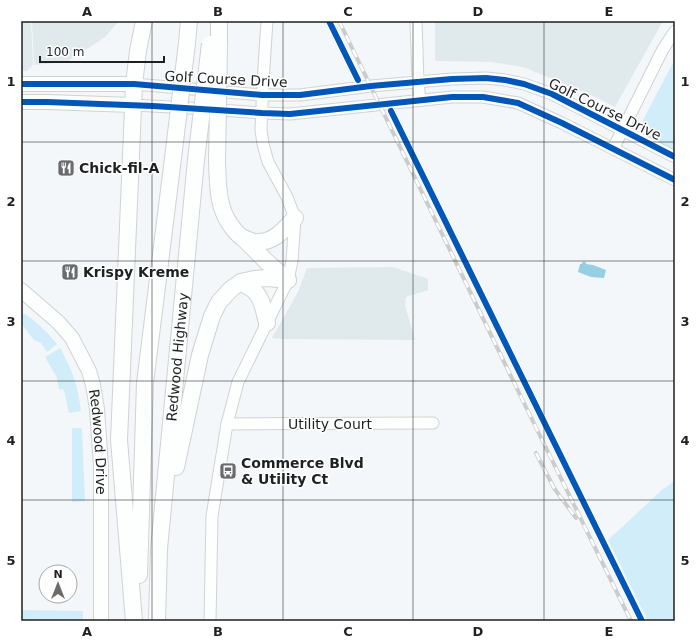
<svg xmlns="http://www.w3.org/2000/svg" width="696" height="642" viewBox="0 0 696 642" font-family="'DejaVu Sans',sans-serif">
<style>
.built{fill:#e0eaed}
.green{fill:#d1edf9}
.water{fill:#96cee3}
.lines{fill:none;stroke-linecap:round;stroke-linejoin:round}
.minor-casing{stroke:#d0d2d3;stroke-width:13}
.major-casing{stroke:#d0d2d3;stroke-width:16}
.highway-casing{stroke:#d0d2d3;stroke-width:18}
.minor{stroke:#fdfefe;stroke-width:11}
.major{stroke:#fdfefe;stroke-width:14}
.highway{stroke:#fdfefe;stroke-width:16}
.rail-casing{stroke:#cbcccc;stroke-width:4}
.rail{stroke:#fff;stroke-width:2.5;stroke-dasharray:8;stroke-linecap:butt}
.highway-bridge-casing{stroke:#d0d2d3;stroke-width:18;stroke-linecap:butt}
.highway-bridge{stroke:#fdfefe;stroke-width:16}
.cycleway-casing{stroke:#fff;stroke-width:8}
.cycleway{stroke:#0057b8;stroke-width:6}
.grid{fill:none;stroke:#1e2021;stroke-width:1;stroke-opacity:0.55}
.labels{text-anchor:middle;stroke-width:3;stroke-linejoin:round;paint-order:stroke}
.street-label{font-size:14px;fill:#1e2021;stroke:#fff}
.poi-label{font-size:14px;font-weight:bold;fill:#1e2021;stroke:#fff;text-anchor:start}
.neatline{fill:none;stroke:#1e2021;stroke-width:1.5}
.grid-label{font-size:13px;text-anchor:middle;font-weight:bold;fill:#1e2021}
</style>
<rect width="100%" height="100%" fill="#f4f7f9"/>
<!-- built -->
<g class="built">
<path d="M21,21H31L33,65L27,71H21Z"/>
<path d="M32,21H119L105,37L67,62L34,65Z"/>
<path d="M435,21H663L615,107L589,94L523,67L491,62L435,61Z"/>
<path d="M393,267L428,279V290L406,297L405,305L415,340L284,339L272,338L298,292L307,268Z"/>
</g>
<!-- green -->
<g class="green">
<path d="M675,59V151L647,137L643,120Z"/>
<path d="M25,314C38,323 48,333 57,344L47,352L41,343L34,340L23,326H21V315Z"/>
<path d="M60,348C72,369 78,386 81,411L69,413L64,390L59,389L57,378L45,357Z"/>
<path d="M72,428H80L82,429L85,501L72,502Z"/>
<path d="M675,481V621H648L608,540L663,489Z"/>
<path d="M21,610L83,611V621H21Z"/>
</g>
<!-- water -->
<path class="water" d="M582,262H586V264L593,265L606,270L604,278L591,277L578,272L580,264H582Z"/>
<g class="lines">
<!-- minor casing -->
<g class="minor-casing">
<g id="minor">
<path d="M416,21L418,82L420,100"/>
<path d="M134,84L262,95H300L371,86L452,79L486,78L505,80L524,84L552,94L675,157"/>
<path d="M133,105L190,108L262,113L290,114L452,97H483L518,103L562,123L675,180"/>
<path d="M613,149L663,49L675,31"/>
<path d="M227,424L433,423"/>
<path d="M210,621L212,516L227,424L238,382L288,280L292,261L295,218L287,197L268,162L263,144L261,130L263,82L267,21"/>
</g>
</g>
<!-- major casing -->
<g class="major-casing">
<g id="major">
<path d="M21,84H134"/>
<path d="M21,102H47L133,105"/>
<path id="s1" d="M21,290L58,322L72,338L89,371L93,385L97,409L101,466V621"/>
</g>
</g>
<!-- highway casing -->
<g class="highway-casing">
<g id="highway">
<path d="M219,21V45"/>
<path d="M187,43L189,21"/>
<path d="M217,161C218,184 217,208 232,227C235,231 238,235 243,238L268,263L288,280"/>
<path d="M243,238C247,239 253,243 258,242C275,242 284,229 295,218"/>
<path d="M241,282C244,284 248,286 252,289C262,296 264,311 267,323"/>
<path d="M176,467L200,355L212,316L219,302L231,289L241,282L254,279L268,278L288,280"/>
<path d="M139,575L145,383L173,158"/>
<path d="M134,621L119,440L134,84L138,51L144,21"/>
<path id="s2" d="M157,621L159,549L196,160"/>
</g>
</g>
<!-- minor -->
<use href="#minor" class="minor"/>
<!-- major -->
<use href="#major" class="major"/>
<!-- highway -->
<use href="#highway" class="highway"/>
<!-- rail casing -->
<g class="rail-casing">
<g id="rail">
<path d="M339,21L523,401L631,621"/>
<path d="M536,453L554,488L576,518"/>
</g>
</g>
<!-- rail -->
<use href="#rail" class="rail"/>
<!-- highway-bridge casing -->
<g class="highway-bridge-casing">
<g id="highway-bridge">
<path d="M173,158L187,43"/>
<path d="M196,160L210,44"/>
<path d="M217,161L219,47"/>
</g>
</g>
<!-- highway-bridge -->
<use href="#highway-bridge" class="highway-bridge"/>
<!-- cycleway casing -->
<g class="cycleway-casing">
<g id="cycleway">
<path d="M329,21L358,80"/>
<path d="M21,84H134L262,95H300L371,86L452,79L486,78L505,80L524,84L552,94L675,157"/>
<path d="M21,102H47L153,106L262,113L290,114L452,97H483L518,103L562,123L675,180"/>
<path d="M391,111L642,621"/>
</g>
</g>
<!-- cycleway -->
<use href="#cycleway" class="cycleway"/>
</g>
<!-- grid -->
<path class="grid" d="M152,21V621M283,21V621M413,21V621M544,21V621M21,142H675M21,261H675M21,381H675M21,500H675"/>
<!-- icons -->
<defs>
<g id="restaurant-square" transform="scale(0.9)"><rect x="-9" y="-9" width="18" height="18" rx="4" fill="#696b6d" stroke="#fff"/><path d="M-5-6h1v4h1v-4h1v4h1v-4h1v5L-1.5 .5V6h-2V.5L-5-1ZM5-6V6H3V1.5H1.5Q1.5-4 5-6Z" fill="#fff"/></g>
<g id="bus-square" transform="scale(0.9)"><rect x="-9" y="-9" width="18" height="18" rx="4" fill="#696b6d" stroke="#fff"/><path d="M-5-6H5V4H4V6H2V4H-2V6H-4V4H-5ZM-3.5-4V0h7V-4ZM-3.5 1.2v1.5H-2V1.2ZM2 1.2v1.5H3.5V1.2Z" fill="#fff"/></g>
</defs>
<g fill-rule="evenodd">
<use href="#restaurant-square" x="66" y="168"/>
<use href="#restaurant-square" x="70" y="272"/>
<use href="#bus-square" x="228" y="471"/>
</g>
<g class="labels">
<!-- street labels -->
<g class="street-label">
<text transform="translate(226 79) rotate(3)" y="5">Golf Course Drive</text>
<text transform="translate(605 109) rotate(26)" y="5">Golf Course Drive</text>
<text dy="5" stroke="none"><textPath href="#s2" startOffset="265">Redwood Highway</textPath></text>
<text x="330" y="429">Utility Court</text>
<text dy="5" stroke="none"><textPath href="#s1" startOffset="179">Redwood Drive</textPath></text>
</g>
<!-- poi labels -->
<g class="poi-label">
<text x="79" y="173">Chick-fil-A</text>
<text x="83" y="277">Krispy Kreme</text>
<text x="241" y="468">Commerce Blvd<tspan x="241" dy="16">&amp; Utility Ct</tspan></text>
</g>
</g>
<!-- border -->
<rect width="696" height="642" fill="none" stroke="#ffffff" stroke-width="44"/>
<!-- north arrow -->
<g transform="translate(58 584)"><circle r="19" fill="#ffffff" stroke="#a5a6a6"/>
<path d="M0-3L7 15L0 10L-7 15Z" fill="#696b6d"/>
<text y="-6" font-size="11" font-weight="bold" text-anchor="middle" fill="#1e2021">N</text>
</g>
<!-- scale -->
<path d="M40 56v6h124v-6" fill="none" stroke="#1e2021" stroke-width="2"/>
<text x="46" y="56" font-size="12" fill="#1e2021" stroke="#ffffff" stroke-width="3" paint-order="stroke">100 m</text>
<rect x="22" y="22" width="652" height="598" class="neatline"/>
<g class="grid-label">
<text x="87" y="16">A</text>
<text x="218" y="16">B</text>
<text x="348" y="16">C</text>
<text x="478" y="16">D</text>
<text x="609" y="16">E</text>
<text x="11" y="86">1</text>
<text x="685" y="86">1</text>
<text x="11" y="206">2</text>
<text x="685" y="206">2</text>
<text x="11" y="326">3</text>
<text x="685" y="326">3</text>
<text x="11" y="445">4</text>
<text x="685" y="445">4</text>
<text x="11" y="565">5</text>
<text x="685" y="565">5</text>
<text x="87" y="636">A</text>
<text x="218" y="636">B</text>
<text x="348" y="636">C</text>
<text x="478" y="636">D</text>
<text x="609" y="636">E</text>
</g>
</svg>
